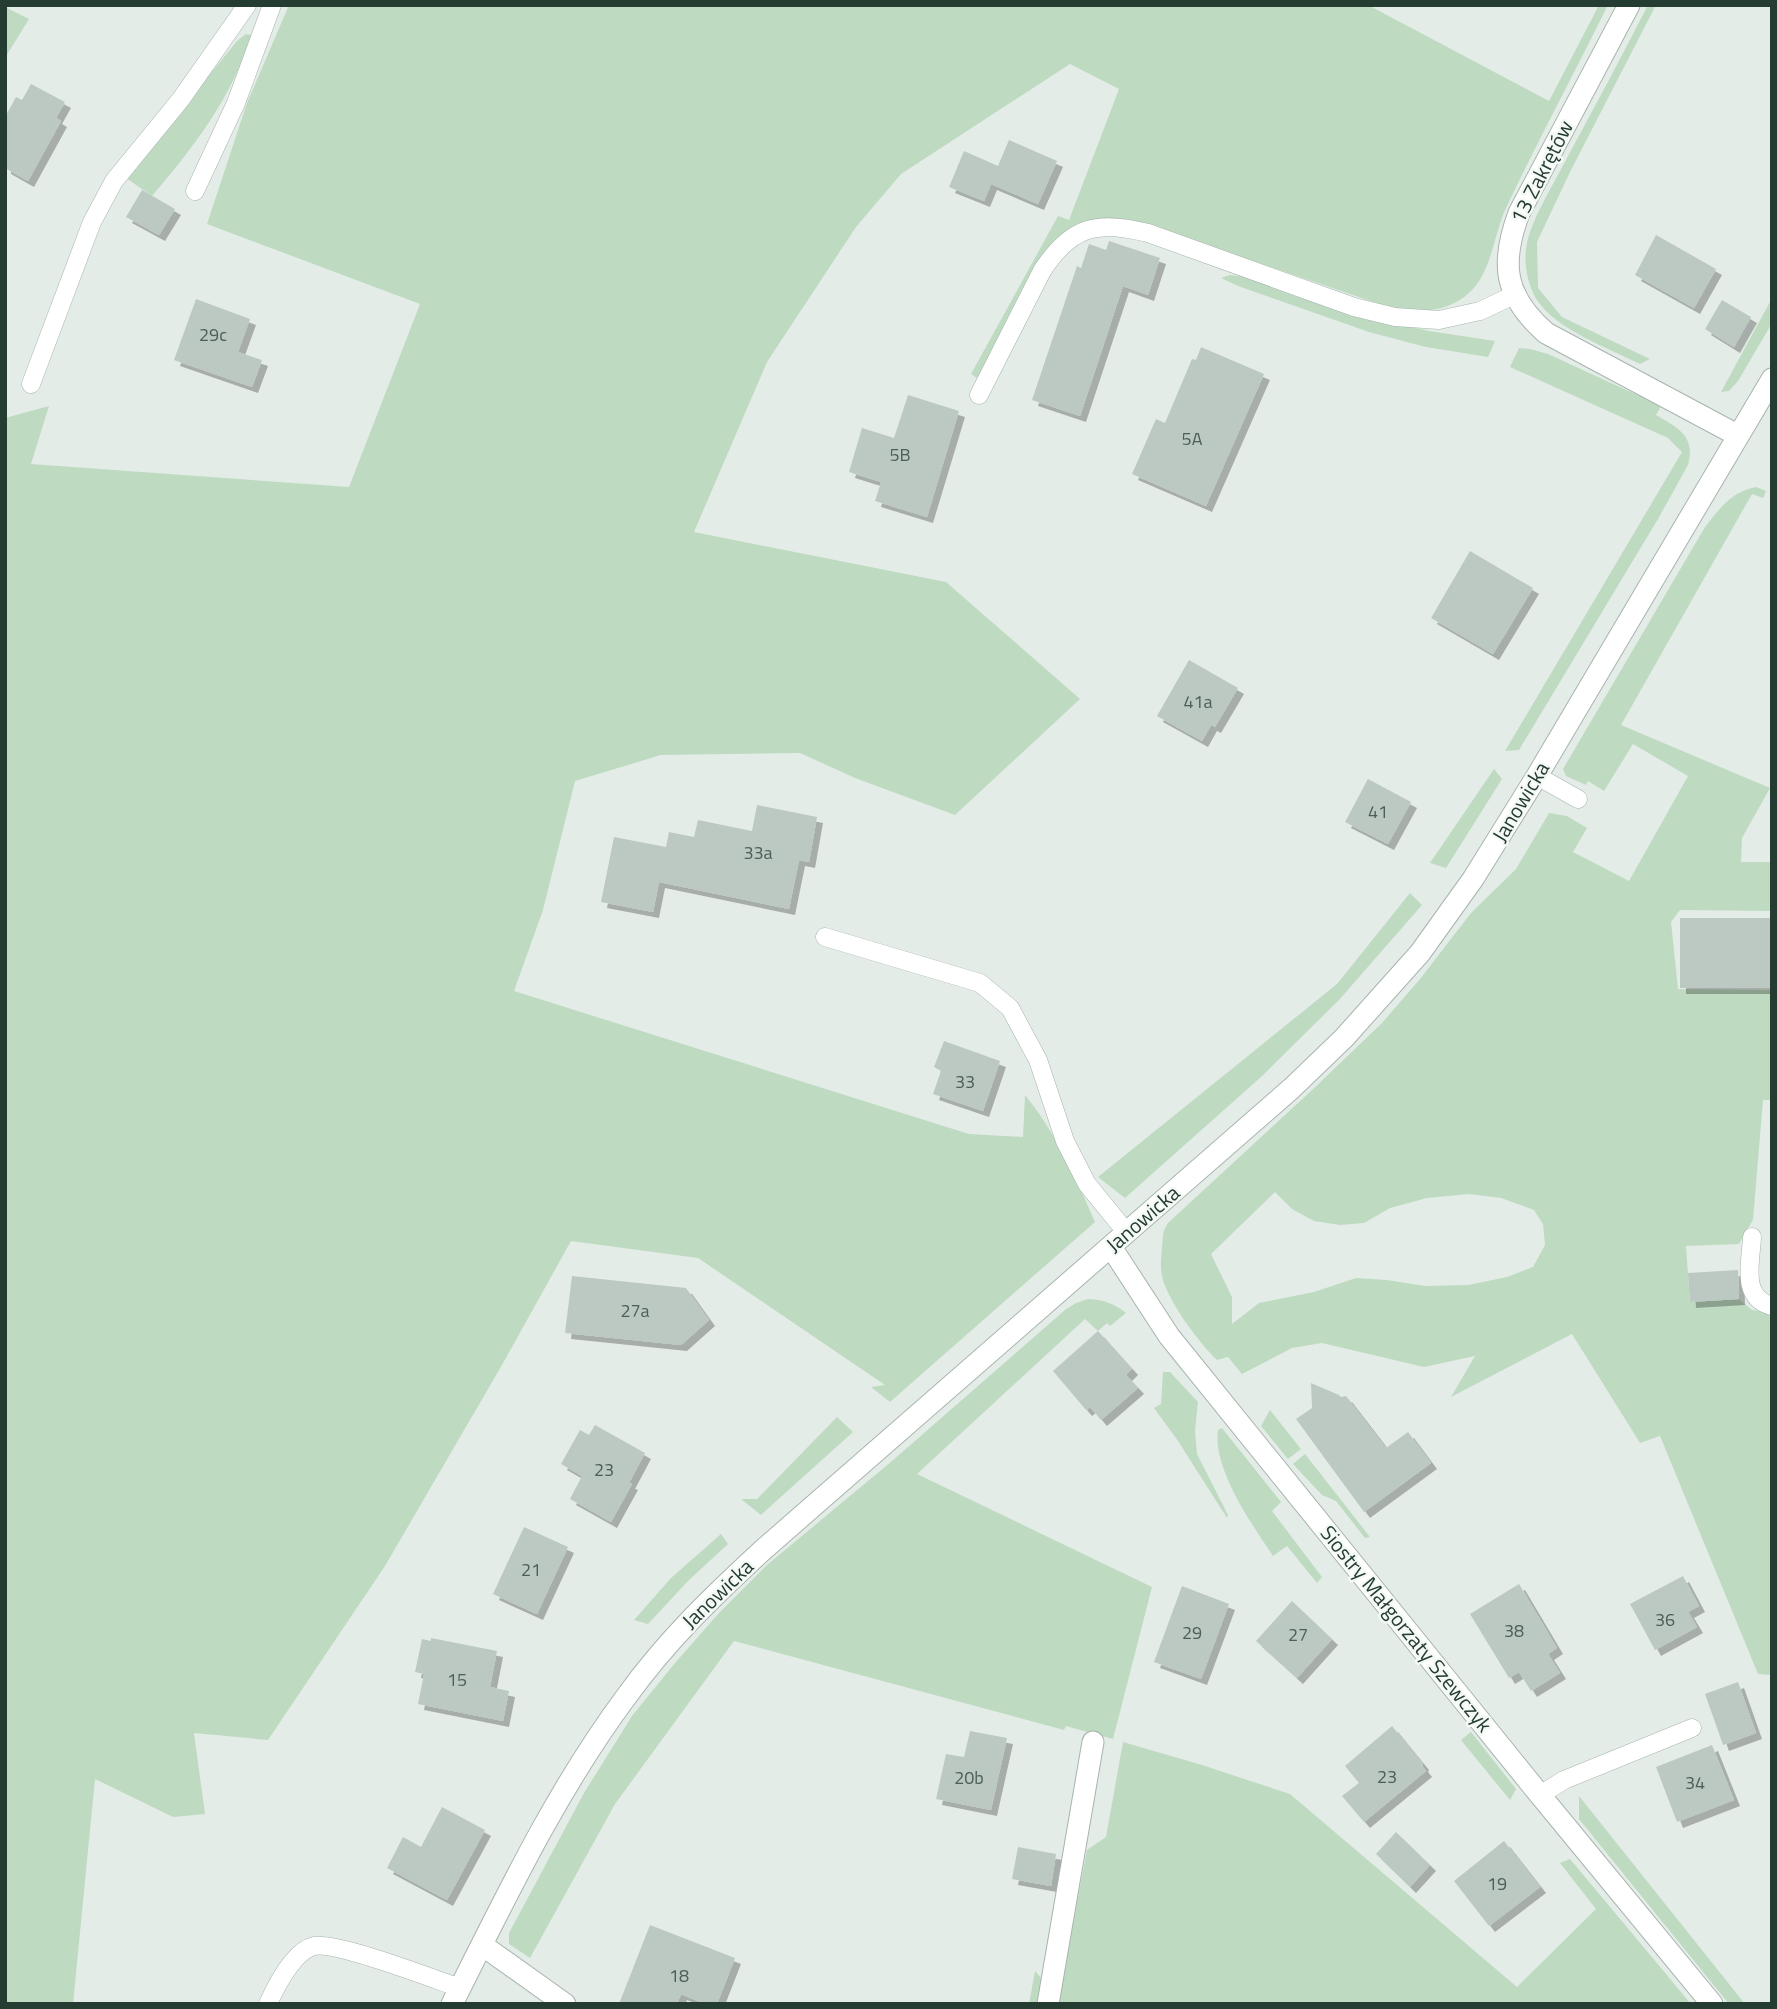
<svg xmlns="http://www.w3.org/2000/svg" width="1777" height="2009" viewBox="0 0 1777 2009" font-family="'Titillium Web',sans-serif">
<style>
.green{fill:#bedbc2;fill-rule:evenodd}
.building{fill:#bcc9c2;filter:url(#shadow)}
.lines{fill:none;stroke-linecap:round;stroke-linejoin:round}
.service-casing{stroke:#a7b4ad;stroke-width:19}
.minor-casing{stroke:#a7b4ad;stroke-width:23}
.tertiary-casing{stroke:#a7b4ad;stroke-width:23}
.service{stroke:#fff;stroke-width:18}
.minor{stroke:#fff;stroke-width:21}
.tertiary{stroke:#fff;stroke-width:21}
.labels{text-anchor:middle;stroke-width:5;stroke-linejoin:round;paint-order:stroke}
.number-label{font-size:18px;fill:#4b5f56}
.street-label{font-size:21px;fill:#253c32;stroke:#f4f9f5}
</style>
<defs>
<filter id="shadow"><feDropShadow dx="6" dy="6" stdDeviation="0" flood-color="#0004"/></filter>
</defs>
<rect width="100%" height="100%" fill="#e4ece7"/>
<!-- green -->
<g class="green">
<path d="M289,5H1368L1549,101L1599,5H1608C1575,72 1539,138 1507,206C1494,232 1492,273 1469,293C1448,312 1421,313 1394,309L1136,221L1119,219L1101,220L1037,268L977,378L971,374L1058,216L1069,220L1119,89L1070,64L901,174L856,227L767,362L694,532L946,582L1080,699L955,815L855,778L800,753L661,755L575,781L543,910L514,991L969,1134L1023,1137L1025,1095C1056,1133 1076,1178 1095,1222L890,1402L871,1387L885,1385L698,1258L571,1241L502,1365L385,1566L268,1740L194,1733L205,1814L173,1817L95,1779L73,2004H5V418L49,406L31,464L349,487L420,304L207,224L247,103Z"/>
<path d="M1648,5H1656L1570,172L1537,242L1538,288L1562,317L1650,359L1640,364C1608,348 1557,330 1537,300C1527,284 1523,261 1527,243C1532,218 1556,180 1568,156C1595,106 1622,56 1648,5Z"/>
<path d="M5,7L29,19L5,58Z"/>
<path d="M246,34L251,35C234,95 192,149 152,196L126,178L237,41Z"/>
<path d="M1230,275L1247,277L1355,314L1429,331L1495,341L1488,357L1426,347L1369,332L1238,286L1221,278Z"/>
<path d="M1771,300L1772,323L1738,381L1729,391L1721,392Z"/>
<path d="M1519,348L1530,349L1548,354L1661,406L1656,415C1678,428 1696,436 1688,465L1658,519L1519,750L1505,751L1682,452L1668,438L1510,367Z"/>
<path d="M1756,487L1766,491L1763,498L1752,494L1621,725L1770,788L1742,838L1741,862H1772V911L1680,910L1671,922L1678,989L1772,990V1100H1763L1753,1220L1739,1244L1686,1246L1690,1302L1739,1299L1752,1310L1772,1313V1675L1758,1674L1660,1436L1640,1443L1572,1334L1451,1397L1475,1356L1424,1367L1322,1343L1292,1348L1242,1374L1228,1357L1217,1360C1199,1343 1167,1300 1162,1276C1160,1267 1161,1258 1162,1248C1163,1238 1162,1230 1169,1222L1311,1091L1382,1023L1420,979L1471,913L1516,869L1549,813L1567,816L1587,828L1573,852L1629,881L1688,776L1633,744L1604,791L1588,781L1586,785L1566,776L1563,769L1705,527C1720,508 1731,492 1756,487ZM1275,1192L1292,1209L1314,1221L1340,1225L1364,1223L1390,1208L1427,1198L1469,1194L1501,1198L1534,1210L1543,1224L1545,1245L1533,1267L1507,1277L1468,1285L1425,1286L1387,1280L1356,1278L1314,1292L1259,1303L1232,1324V1297L1211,1254Z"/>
<path d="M1494,769L1502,779L1446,868L1430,863Z"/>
<path d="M1410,893L1422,905L1339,1000L1261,1077L1125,1198L1098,1177L1337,984Z"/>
<path d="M1088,1299C1102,1299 1115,1304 1126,1313L1110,1326L1107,1323L1098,1331L1085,1319L917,1474L1152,1587L1113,1739L1066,1726L1064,1730L734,1641L615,1804L530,1958L509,1944V1933L584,1793L632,1716L675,1663L719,1613L767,1565L892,1461L1065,1310L1076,1303Z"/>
<path d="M1163,1372H1170L1198,1402L1195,1431L1197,1454L1228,1515L1227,1518L1178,1441L1154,1408L1161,1404Z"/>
<path d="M1270,1410L1301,1449L1288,1459L1261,1426Z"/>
<path d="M837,1417L853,1432L761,1515L741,1499H757Z"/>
<path d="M1222,1428L1281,1502L1272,1511L1322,1577L1317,1583L1287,1546L1273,1556C1253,1526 1212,1468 1218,1430Z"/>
<path d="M1305,1454L1370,1537L1365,1538L1336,1501L1322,1495L1293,1464Z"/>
<path d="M721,1534L728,1544L689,1580L648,1624L634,1620L671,1578Z"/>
<path d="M1471,1732L1516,1789L1510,1800L1461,1740Z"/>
<path d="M1123,1742L1202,1765L1290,1794L1517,1987L1596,1909L1560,1863L1570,1859L1691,2004H1058L1087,1850L1106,1837Z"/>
<path d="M1579,1796L1745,2004H1729L1579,1819Z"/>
<path d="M1035,1971L1042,1979L1037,2004H1029Z"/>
</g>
<!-- building -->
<g class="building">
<path d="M31,84L65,102L56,118L61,121L28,181L5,168V117L16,97L22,100Z"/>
<path d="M1009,140L1057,161L1038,204L991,184L984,201L949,187L964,151L998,166Z"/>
<path d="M142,190L175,209L159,235L126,217Z"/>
<path d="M1656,235L1716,269L1694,308L1635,275Z"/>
<path d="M1109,241L1160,258L1148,295L1123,286L1080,416L1032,400L1077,266L1081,268L1089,244L1106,250Z"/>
<path d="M196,299L250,319L238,352L262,360L252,387L174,360Z"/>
<path d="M1722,300L1751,317L1734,347L1705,329Z"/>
<path d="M1201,347L1264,374L1206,506L1132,474L1156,419L1165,423L1192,359L1196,360Z"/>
<path d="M908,395L959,411L927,517L875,501L881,482L849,472L862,428L894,438Z"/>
<path d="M1470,551L1533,588L1493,654L1431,618Z"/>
<path d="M1189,660L1238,688L1215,727L1211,725L1202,741L1157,716Z"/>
<path d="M1368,779L1411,802L1388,844L1345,822Z"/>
<path d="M757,805L817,817L809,862L799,860L789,909L659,882L653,912L601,902L614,837L666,847L669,832L694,837L698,820L752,831Z"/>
<rect x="1680" y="918" width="92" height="70"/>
<path d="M944,1041L1000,1061L983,1111L933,1094L941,1071L934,1067Z"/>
<path d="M1738,1270L1739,1299L1690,1302L1688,1273Z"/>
<path d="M572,1276L686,1288L709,1320L681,1345L565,1333Z"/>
<path d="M1098,1331L1132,1369L1126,1375L1138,1388L1101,1420L1090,1407L1086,1410L1053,1371Z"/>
<path d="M1311,1383L1339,1395L1341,1397L1346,1396L1386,1448L1408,1432L1431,1463L1364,1512L1296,1419L1312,1408Z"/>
<path d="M595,1425L645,1453L629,1483L632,1484L611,1522L570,1499L582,1476L561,1464L580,1430L589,1435Z"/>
<path d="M524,1527L568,1547L537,1614L493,1594Z"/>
<path d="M1683,1576L1699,1606L1688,1612L1697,1627L1655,1650L1630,1604Z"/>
<path d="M1519,1584L1557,1648L1548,1654L1560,1673L1531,1691L1519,1672L1509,1678L1470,1614Z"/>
<path d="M1182,1586L1229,1604L1201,1679L1154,1662Z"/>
<path d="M1292,1601L1332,1639L1297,1678L1256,1641Z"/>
<path d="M431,1638L497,1651L490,1687L509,1691L503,1721L418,1704L424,1674L415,1672L422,1639L431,1641Z"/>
<path d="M1738,1682L1756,1733L1723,1745L1705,1694Z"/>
<path d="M1392,1726L1423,1764L1422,1766L1426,1771L1364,1822L1342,1796L1359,1783L1345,1766Z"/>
<path d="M970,1731L1007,1738L991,1810L936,1799L946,1754L964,1757Z"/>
<path d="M1712,1745L1734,1800L1677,1822L1656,1767Z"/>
<path d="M442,1807L485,1830L447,1900L387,1868L403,1837L421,1847Z"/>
<path d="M1396,1832L1430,1865L1410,1887L1376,1854Z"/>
<path d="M1504,1841L1540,1887L1489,1926L1454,1881Z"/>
<path d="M1018,1847L1056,1854L1051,1886L1012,1879Z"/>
<path d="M650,1925L735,1958L717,2004H705L681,1994L677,2004H619Z"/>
</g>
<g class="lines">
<!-- service casing -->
<g class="service-casing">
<g id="service">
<path d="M195,191L236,103L272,5"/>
<path d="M31,384L92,222L114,181L181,99L247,5"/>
<path d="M979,395L1042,271C1071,226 1097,220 1148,233L1354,307L1395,317L1439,320L1480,311L1514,295"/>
<path d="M1537,776L1578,799"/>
<path d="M825,937L980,983L1010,1008L1038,1060L1065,1141L1087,1184L1127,1233"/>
<path d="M1752,1237C1751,1262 1740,1298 1772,1306"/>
<path d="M1540,1795L1564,1780L1692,1728"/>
<path d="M268,2004C276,1986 294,1951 314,1946C336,1941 434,1979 460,1988"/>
</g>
</g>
<!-- minor casing -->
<g class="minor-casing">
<g id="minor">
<path d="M1629,5L1519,213C1500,264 1504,296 1546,333L1737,435"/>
<path d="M1111,1247L1169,1336L1540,1795L1712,2004"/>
<path d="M482,1945L565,2004"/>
<path d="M1048,2004L1093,1742"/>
</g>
</g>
<!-- tertiary casing -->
<g class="tertiary-casing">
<path id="tertiary" d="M452,2004C505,1899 556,1791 626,1697C667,1640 713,1596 764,1549L1292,1088L1344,1038L1420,953L1473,879L1537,776L1772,379"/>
</g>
<!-- service -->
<use href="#service" class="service"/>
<!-- minor -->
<use href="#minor" class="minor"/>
<!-- tertiary -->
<use href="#tertiary" class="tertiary"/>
</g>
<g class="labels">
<!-- number labels -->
<g class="number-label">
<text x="213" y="341">29c</text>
<text x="1192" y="445">5A</text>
<text x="900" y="461">5B</text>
<text x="1198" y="708">41a</text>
<text x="1378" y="818">41</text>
<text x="758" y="859">33a</text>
<text x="965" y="1088">33</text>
<text x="635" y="1317">27a</text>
<text x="604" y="1476">23</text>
<text x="531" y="1576">21</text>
<text x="1665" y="1626">36</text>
<text x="1514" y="1637">38</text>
<text x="1192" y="1639">29</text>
<text x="1298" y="1641">27</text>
<text x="457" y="1686">15</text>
<text x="1387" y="1783">23</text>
<text x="969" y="1784">20b</text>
<text x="1695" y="1789">34</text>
<text x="1497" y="1890">19</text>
<text x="679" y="1982">18</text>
</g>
<!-- street labels -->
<g class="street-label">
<text transform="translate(1542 172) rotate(-63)" y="7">13 Zakrętów</text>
<text transform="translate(1521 802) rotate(-59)" y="7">Janowicka</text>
<text transform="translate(1143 1219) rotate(-41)" y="7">Janowicka</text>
<text transform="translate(718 1594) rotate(-44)" y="7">Janowicka</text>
<text transform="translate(1406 1629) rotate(51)" y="7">Siostry Małgorzaty Szewczyk</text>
</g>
</g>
<!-- border -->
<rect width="1777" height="2009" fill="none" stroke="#253c32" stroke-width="14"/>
</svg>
